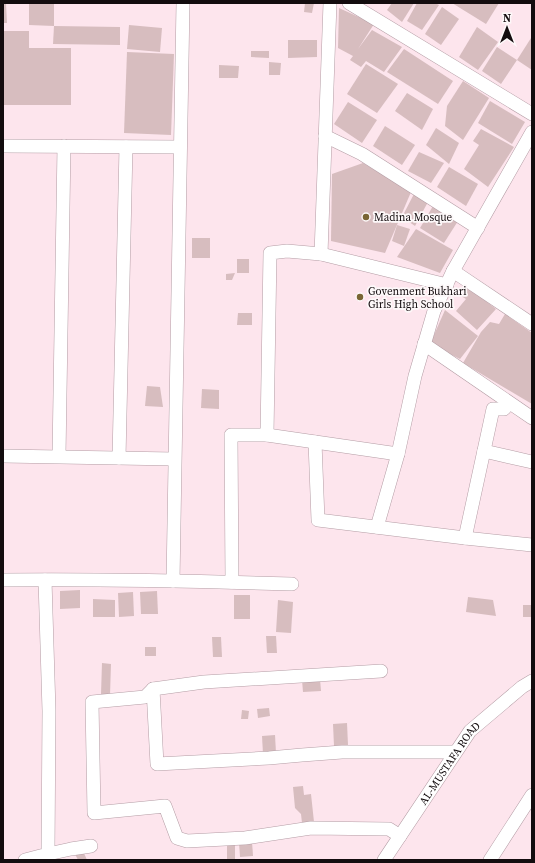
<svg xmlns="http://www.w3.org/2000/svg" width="535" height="863" viewBox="0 0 535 863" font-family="'Source Serif 4',serif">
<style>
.building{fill:#d7bdbf}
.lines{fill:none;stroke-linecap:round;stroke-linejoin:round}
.minor-casing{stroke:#b49da5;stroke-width:14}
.minor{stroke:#fff;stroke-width:13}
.poi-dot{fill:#796534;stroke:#fdf8f9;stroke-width:1.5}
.labels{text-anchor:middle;stroke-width:3.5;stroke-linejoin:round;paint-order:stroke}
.poi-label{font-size:11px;fill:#130c0e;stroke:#fdf8f9;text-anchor:start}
.street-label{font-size:11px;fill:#130c0e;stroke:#fdf8f9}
</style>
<rect width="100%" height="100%" fill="#fde5ed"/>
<!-- building -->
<g class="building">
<path d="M3,3H6L7,23H3Z"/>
<path d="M29,3H54V26L29,25Z"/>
<path d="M305,3H314L312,13L304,12Z"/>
<path d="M392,3H414L402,22L387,10Z"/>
<path d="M417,3H435L439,5L422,30L407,21Z"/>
<path d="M452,3H499L486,24Z"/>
<path d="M442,7L459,19L441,45L425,34Z"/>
<path d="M339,8L374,24L358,49L372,30L402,47L384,72L366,61L361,67L350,60L353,56L338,48Z"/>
<path d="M129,25L162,28L160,52L127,49Z"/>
<path d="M54,26L120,27V45L53,44Z"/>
<path d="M477,27L498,42L478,70L459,57Z"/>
<path d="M3,31H29V48H71V105H3Z"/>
<path d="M531,38L532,39V70L517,60Z"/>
<path d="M288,40H317V57L288,58Z"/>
<path d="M497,47L517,60L501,84L482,71Z"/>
<path d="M404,49L453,81L438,104L387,72Z"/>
<path d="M251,51H269V58L251,57Z"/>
<path d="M127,52L174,54L171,135L124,133Z"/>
<path d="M269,62L281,63L280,75H269Z"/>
<path d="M366,64L398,84L377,113L347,94Z"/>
<path d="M219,65L239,66L238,78H219Z"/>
<path d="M463,81L489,98L463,140L445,126L447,106Z"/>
<path d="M407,93L433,109L422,130L395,111Z"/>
<path d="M490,101L525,122L512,144L478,123Z"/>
<path d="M348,102L377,120L362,143L334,124Z"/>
<path d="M385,126L415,145L402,165L373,146Z"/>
<path d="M436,128L459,143L449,164L426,145Z"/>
<path d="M481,129L514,147L488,187L464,169L479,145L473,141Z"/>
<path d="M419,152L444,163L431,183L408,171Z"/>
<path d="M363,163L411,192L385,253L331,241L332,174Z"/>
<path d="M449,167L478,184L466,206L437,187Z"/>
<path d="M415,192L429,200L415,226L402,217Z"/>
<path d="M433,206L458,221L444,243L420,228Z"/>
<path d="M397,225L410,229L404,246L392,241Z"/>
<path d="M416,229L453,250L440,273L397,257Z"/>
<rect x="192" y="238" width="18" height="20"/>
<rect x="237" y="259" width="12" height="14"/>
<path d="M235,273L232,280H226V274Z"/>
<path d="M468,287L496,309L477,330L456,311L466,299L461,296Z"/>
<path d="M445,310L478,336L460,359L430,344Z"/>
<path d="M238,313H252V325H237Z"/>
<path d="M505,314L532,333V404L463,363L481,332L490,322L499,324Z"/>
<path d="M147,386L160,387L163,407L145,406Z"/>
<path d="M202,389L219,390V409L201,408Z"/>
<path d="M80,590V608L60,609V591Z"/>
<path d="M157,591L158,614H141L140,592Z"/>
<path d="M133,592L134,616L119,617L118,593Z"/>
<rect x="234" y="595" width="16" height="24"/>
<path d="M468,597L493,600L496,616L466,612Z"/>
<path d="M93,599L115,600V617H93Z"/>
<path d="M278,600L293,602L291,633L276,632Z"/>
<rect x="523" y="605" width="9" height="12"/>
<path d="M266,636H276L277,653H267Z"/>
<path d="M212,637H221L222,657H213Z"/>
<rect x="145" y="647" width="11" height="9"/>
<path d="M102,663L111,664L110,695L101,694Z"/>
<path d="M320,679L321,691L303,692L302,680Z"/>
<path d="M269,708L270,716L258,718L257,709Z"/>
<path d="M242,710L249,711L248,719H241Z"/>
<path d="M347,723L348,745L334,746L333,724Z"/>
<path d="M275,735L276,753L263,754L262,736Z"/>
<path d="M303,786L304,795L311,794L314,822L302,823L301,814L295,808L293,787Z"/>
<path d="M252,841L253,856L240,857L239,842Z"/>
<path d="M227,842L235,843V859H227Z"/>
<path d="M83,851L87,860H78L75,854Z"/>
</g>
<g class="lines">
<!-- minor casing -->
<g class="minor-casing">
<g id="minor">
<path d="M349,3L532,114"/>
<path d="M325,136L362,154L478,228"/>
<path d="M3,146L180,147"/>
<path d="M321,254L330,3"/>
<path d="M453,271L532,324"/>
<path d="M424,344L532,418"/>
<path d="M267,435L270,253L287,251L321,254L447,285"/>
<path d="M315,442L318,520L465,538L532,545"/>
<path d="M484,451L532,462"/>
<path d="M3,456L174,459"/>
<path d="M59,456L64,146"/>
<path d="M119,458L126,147"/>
<path d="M377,527L398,454L415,376L434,311L453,271L532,132"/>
<path d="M465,538L493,409H504L509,403"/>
<path d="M3,580C99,579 196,581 292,584"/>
<path d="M173,581L183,3"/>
<path d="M232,582L231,435H267L398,454"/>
<path d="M381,671L204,682L153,689L157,764L269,758L302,755L342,752H455"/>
<path d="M153,689L145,697L92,702L94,813L165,806L177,838L187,841L245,838L311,828L389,829L400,836"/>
<path d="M48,854L71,849L91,846"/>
<path d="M25,860L48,854L49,711L45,580"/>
<path id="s1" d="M384,860L470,731L522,687L532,681"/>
<path d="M490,860L532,795"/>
</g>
</g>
<!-- minor -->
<use href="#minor" class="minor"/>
</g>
<!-- markers -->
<g class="poi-dot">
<circle cx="366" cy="217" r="4"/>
<circle cx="360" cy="297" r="4"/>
</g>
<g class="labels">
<!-- poi labels -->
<g class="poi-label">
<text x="374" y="221">Madina Mosque</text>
<text x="368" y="295">Govenment Bukhari<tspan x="368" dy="13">Girls High School</tspan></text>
</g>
<!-- street labels -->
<g class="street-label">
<text dy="4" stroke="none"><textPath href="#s1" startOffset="117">AL-MUSTAFA ROAD</textPath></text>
</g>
</g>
<!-- border -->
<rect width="535" height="863" fill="none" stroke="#130c0e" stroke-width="8"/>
<!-- north arrow -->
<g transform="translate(507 28)" stroke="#fdf8f9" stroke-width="3" paint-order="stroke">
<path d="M0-3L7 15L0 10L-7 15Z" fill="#130c0e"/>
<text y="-6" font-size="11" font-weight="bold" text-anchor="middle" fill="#130c0e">N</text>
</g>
</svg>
